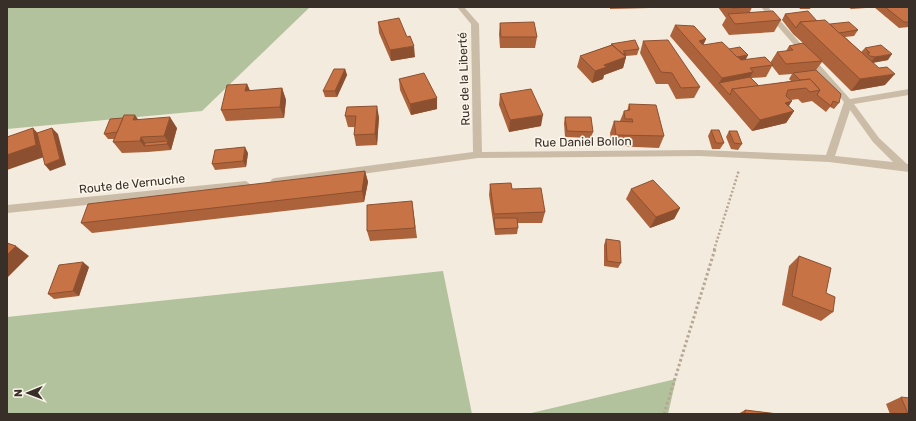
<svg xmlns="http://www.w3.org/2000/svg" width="916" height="421" viewBox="0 0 916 421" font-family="Rubik,sans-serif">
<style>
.green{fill:#b1c29c}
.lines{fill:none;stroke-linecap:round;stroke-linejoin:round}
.path-far1{stroke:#b7a692;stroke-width:2.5;stroke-dasharray:2 2;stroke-linecap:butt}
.path{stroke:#b7a692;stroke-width:3;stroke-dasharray:2.5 2.5;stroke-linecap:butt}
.minor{fill:#cbbca8;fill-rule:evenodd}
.wall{fill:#ac633b;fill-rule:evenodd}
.shaded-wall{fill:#8c5030}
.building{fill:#c87345;stroke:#8c5030}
.labels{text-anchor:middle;stroke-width:3.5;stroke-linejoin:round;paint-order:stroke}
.street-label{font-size:12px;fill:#382f28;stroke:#faf4e9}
</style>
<rect width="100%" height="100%" fill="#f3ebdd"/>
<!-- green -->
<g class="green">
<path d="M7,7H310L202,111L7,129Z"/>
<path d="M443,271L472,414H7V317Z"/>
<path d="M676,379L668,414H527Z"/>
</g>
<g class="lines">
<!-- path-far1 -->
<path class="path-far1" d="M714,250L739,170"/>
<!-- path -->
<path class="path" d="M664,414L715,249"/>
<!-- minor -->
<g class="minor">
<path d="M457,7H464L479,24L482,152L699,150L826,155L844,102L761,7H768L850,99L909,89V95L854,104L879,138L907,164H909V172L829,162L699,156L478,158L275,186L272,185L270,182L272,179L275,178L473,152L471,24ZM850,110L873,142L893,162L835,156Z"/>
<path d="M246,181L251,185L246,189L7,213V205Z"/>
</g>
</g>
<!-- wall -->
<g class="wall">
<path d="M610,7H650L649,8L610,9Z"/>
<path d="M718,7H752L750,12L781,20L774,32L729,35L722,25L726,18Z"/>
<path d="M799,7H811L810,9H800Z"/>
<path d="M848,7H867L866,8L851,9Z"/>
<path d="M874,7H909V27L899,28Z"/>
<path d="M785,14L817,21L830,24L858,30L854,36L845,37L861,52L865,48L888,60L873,63L885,85L851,91L822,62L816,70L839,103L834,109L830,107L826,112L812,101L802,103L798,99L791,100L789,106L794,111L786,123L752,131L670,36L675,25L706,39L703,45L729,49L748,55L745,60L770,63L777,52L786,51L789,46L803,43L793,34L782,20ZM772,66L779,75L792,74L789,79L791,81L759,86L751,78L766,77Z"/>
<path d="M378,22L415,57L391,61L379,33Z"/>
<path d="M500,23L537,37L535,48H500L499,34Z"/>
<path d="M643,41L700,87L694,98L676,99L668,84H656L640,53Z"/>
<path d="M611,44L639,49L637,55L626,56V57L623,68L604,75L603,79L592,83L577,67L580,56L611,45Z"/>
<path d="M345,69L347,75L337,97H325L323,91Z"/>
<path d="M399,79L437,98V109L411,115L400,90Z"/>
<path d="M247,84L250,91L282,88L286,100L284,118L226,121L221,110Z"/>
<path d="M500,94L541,126L509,132L499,105Z"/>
<path d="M629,104L664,136L659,148L612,146L610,133L614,121H620L624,111H627Z"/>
<path d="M347,107L379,117L377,145L356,146L354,135L355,127H348L345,116Z"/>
<path d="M565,117L593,132L591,138L565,137L564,123Z"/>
<path d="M139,120L177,128L171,150L148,152L122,153L113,142L114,139H108L104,134Z"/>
<path d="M711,130L724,143L720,149H712L708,136Z"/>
<path d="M729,131L742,144L738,150L731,149L726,137Z"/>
<path d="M248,153L246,167L215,170L212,164Z"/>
<path d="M365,171L368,182L364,202L92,233L81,223Z"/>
<path d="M490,184L512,189L545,212L542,223H518V228L517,234L495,235L489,195Z"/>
<path d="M631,189L680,208L674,219L650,228L626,199Z"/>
<path d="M412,201L417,238L370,241L367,231Z"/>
<path d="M606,239L621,263L618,268L604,266V245Z"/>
<path d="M799,256L826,293L833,312L821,321L782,305L789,266Z"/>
<path d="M89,267L79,296L54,299L48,294Z"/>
<path d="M901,397L909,414H890L886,404Z"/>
<path d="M745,410L778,414H738Z"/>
</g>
<!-- shaded-wall -->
<g class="shaded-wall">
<path d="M706,39L701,50L699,41Z"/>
<path d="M414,46L415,57L391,61L390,50Z"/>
<path d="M626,53L625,57H626L623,68L604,75L603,79L592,83L595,71L604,65L622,55Z"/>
<path d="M892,54L888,60L870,63L875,57Z"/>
<path d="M748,55L745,61L735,63L736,57Z"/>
<path d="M345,69L347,75L337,97L335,91Z"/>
<path d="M753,72L747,83H719L716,89L722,78Z"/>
<path d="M895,74L885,85L851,91L860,79Z"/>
<path d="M247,84L252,95L245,91Z"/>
<path d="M282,88L286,100L284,118L280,107Z"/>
<path d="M437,98V109L411,115L410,104Z"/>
<path d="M792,101L784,113L785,103Z"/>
<path d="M377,106L379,117L377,145L375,134Z"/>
<path d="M794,111L786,123L752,131L760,120Z"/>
<path d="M135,115L143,126L133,120Z"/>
<path d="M543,115L541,126L509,132L510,120Z"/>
<path d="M170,117L177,128L171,150L167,144L168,141L164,136Z"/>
<path d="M33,128L43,139L47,156L7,170V155Z"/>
<path d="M52,128L58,134L66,165L50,171L45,165Z"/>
<path d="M141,137L147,146H144L140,141Z"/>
<path d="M245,147L248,153L246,167L243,161Z"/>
<path d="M365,171L368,182L364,202L362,191Z"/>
<path d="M680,208L674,219L650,228L656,217Z"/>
<path d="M16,246L29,256L7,278V255Z"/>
<path d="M83,262L89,267L79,296L73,291Z"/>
</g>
<!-- building -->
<g class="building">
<path d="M731,7H752L732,8Z"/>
<path d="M885,7H909V22H904Z"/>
<path d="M773,11L781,20L735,24L728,14Z"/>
<path d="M808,11L817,21L800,22L796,28L785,14Z"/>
<path d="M399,18L407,37L410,36L414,46L390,50L378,22Z"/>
<path d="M825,20L879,68L887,67L895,74L860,79L800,22Z"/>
<path d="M534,22L537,37H501L500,23Z"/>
<path d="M849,22L858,30L839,33L830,24Z"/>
<path d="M675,25L694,26L706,39L699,41L703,45L722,42L741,60L765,57L773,65L750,68L753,72L722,78Z"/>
<path d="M635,40L639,49L623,51L626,53L623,54L611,44Z"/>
<path d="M668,40L700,87L681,88L672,73L661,72L643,41Z"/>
<path d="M803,43L822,61L786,64L777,52L793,50L789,46Z"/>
<path d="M612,45L626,57L604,65L607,67L595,71L580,56Z"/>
<path d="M881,45L892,54L875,57L870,56L867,53H870L865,48Z"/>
<path d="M740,47L748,55L737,57L729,49Z"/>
<path d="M334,69H345L335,91H323Z"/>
<path d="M816,70L841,94L839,103L833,101L831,106L817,95L820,90L810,79L800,80L793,73Z"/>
<path d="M424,73L437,98L410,104L399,79Z"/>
<path d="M750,77L759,86L732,89L730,95L719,83Z"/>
<path d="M810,79L820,90L810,92L806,88L788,90L786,96L792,101L785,103L794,111L760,120L732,89Z"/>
<path d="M247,84L245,91L282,88L280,107L221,110L227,85Z"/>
<path d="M531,89L543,115L510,120L500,94Z"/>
<path d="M629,104L656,105L664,136L616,135L614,121L633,122L632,119H625L624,111L630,110Z"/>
<path d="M377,106L375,134L354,135L356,116H345L347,107Z"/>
<path d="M124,115H135L133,120L170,117L164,136L141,137L140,141L113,142Z"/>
<path d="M565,117H591L593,132L567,131Z"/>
<path d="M123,118L117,132L104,134L110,119Z"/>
<path d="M33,128L36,145L7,155V137Z"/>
<path d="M52,128L60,159L45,165L37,133Z"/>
<path d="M711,130H719L724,143H716Z"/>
<path d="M729,131H737L742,144L734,143Z"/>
<path d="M168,141L167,144L144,146L145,143Z"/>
<path d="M245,147L243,161L212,164L215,150Z"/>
<path d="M365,171L362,191L81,223L88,204Z"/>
<path d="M653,180L680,208L656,217L631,189Z"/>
<path d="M511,183L512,189L541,188L545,212L494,214L490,184Z"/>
<path d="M412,201L415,228L367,231V205Z"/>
<path d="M494,218H517L518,228L495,229Z"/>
<path d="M606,239L620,241L621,263L607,261Z"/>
<path d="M7,243L16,246L7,255Z"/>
<path d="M799,256L831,268L826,293L835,297L833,312L792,296Z"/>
<path d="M83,262L73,291L48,294L59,265Z"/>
<path d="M901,397L909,398V414H908Z"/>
<path d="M745,410L778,414H745Z"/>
</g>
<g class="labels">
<!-- street labels -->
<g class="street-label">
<text transform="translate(464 79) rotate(-92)" y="4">Rue de la Liberté</text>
<text transform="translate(583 142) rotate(-1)" y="4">Rue Daniel Bollon</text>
<text transform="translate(132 184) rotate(-6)" y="4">Route de Vernuche</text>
</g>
</g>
<!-- border -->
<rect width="916" height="421" fill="none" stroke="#382f28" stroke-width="16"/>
<!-- north arrow -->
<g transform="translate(28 393) rotate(269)" stroke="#faf4e9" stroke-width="3" paint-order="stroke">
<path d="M0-3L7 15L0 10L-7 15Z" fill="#382f28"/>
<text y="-6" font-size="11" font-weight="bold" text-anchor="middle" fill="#382f28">N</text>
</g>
</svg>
